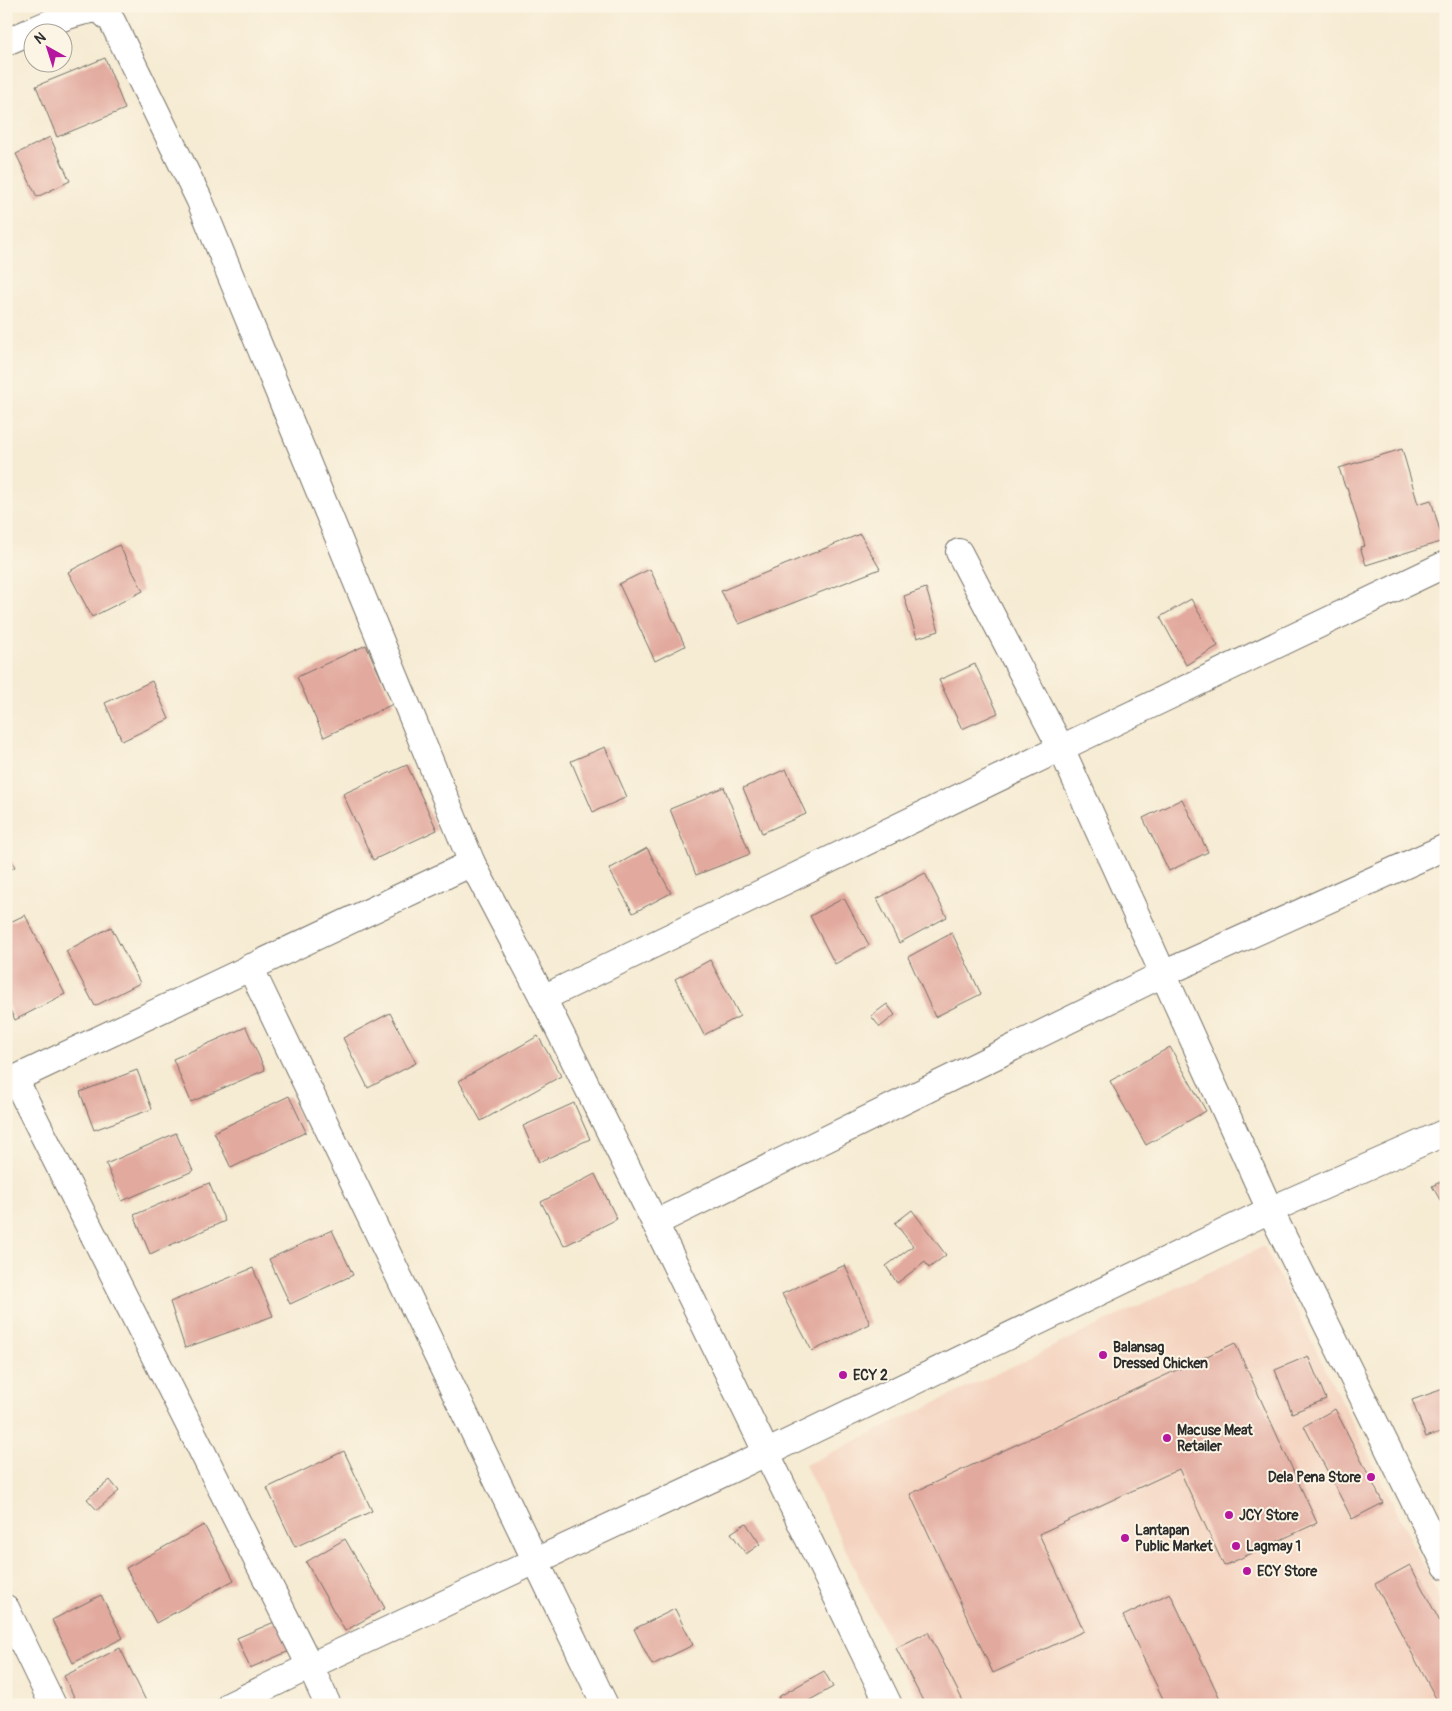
<svg xmlns="http://www.w3.org/2000/svg" width="1452" height="1711" viewBox="0 0 1452 1711" font-family="Pangolin,sans-serif">
<style>
.built{fill:#f4d3c0}
.building{fill:#e2a99e}
.lines{fill:none;stroke-linecap:round;stroke-linejoin:round}
.street-casing{stroke:#726e66;stroke-width:28}
.street{stroke:#fff;stroke-width:26}
.poi-dot{fill:#b5179e;stroke:#fcf5e5;stroke-width:2}
.labels{text-anchor:middle;stroke-width:4;stroke-linejoin:round;paint-order:stroke}
.poi-label{font-size:14px;font-weight:bold;fill:#2b2b2b;stroke:#fcf5e5;text-anchor:start}
</style>
<rect width="100%" height="100%" fill="#fcf5e5"/>
<filter id="ink" filterUnits="userSpaceOnUse"><feTurbulence type="fractalNoise" baseFrequency=".02" numOctaves="2"/><feDisplacementMap in="SourceGraphic" scale="10" xChannelSelector="R" yChannelSelector="G"/><feConvolveMatrix kernelMatrix="1 2 1 2 8 2 1 2 1" color-interpolation-filters="sRGB"/></filter>
<filter id="wash" filterUnits="userSpaceOnUse"><feTurbulence type="fractalNoise" baseFrequency=".0096" numOctaves="4" result="noise"/><feDisplacementMap in="SourceGraphic" scale="20" xChannelSelector="R" yChannelSelector="G"/><feGaussianBlur stdDeviation="1.12" result="paint"/><feColorMatrix in="noise" values="0 0 0 0 0 0 0 0 0 0 0 0 0 0 0 0 0 1.4 0 .05"/><feComposite in="paint" operator="in"/></filter>
<g filter="url(#wash)">
<rect width="100%" height="100%" fill="#f6ebd3"/>
<!-- built -->
<path class="built" d="M1264,1246L1446,1610V1705H920L805,1465Z"/>
<g id="blocks">
<!-- building -->
<g class="building">
<path d="M105,58L125,109L57,137L36,86Z"/>
<path d="M50,137L70,181L37,197L16,154Z"/>
<path d="M1402,449L1418,504L1431,500L1443,541L1366,565L1360,547L1365,546L1347,487H1345L1339,468Z"/>
<path d="M860,534L880,569L739,624L721,591Z"/>
<path d="M119,545L143,591L92,617L68,572Z"/>
<path d="M650,569L685,646L655,661L619,584Z"/>
<path d="M926,588L939,631L917,638L904,596Z"/>
<path d="M1191,599L1218,646L1186,665L1160,617Z"/>
<path d="M366,645L393,704L324,737L297,677Z"/>
<path d="M975,664L998,713L962,729L939,680Z"/>
<path d="M152,681L169,719L122,741L105,703Z"/>
<path d="M605,747L627,797L593,812L571,761Z"/>
<path d="M407,765L437,830L373,860L343,794Z"/>
<path d="M786,769L806,814L762,833L743,788Z"/>
<path d="M724,787L750,854L696,875L670,809Z"/>
<path d="M1182,799L1208,852L1169,871L1143,818Z"/>
<path d="M647,848L671,893L633,913L609,869Z"/>
<path d="M6,850L15,867L6,872Z"/>
<path d="M925,873L947,917L899,943L877,899Z"/>
<path d="M844,898L869,945L835,964L810,916Z"/>
<path d="M25,915L65,994L15,1020L6,1002V924Z"/>
<path d="M111,927L140,983L95,1006L66,951Z"/>
<path d="M952,933L981,994L935,1017L908,957Z"/>
<path d="M710,960L740,1016L704,1035L675,979Z"/>
<path d="M887,1004L895,1015L880,1027L871,1016Z"/>
<path d="M390,1013L416,1063L368,1088L343,1038Z"/>
<path d="M246,1027L265,1070L191,1102L173,1059Z"/>
<path d="M538,1036L561,1076L481,1121L459,1081Z"/>
<path d="M1170,1047L1206,1111L1146,1145L1110,1081Z"/>
<path d="M137,1070L152,1109L94,1130L80,1092Z"/>
<path d="M289,1096L306,1132L231,1168L214,1132Z"/>
<path d="M574,1103L590,1139L539,1162L523,1126Z"/>
<path d="M176,1133L193,1171L122,1201L106,1164Z"/>
<path d="M595,1174L617,1219L564,1246L541,1202Z"/>
<path d="M1446,1179V1210L1432,1186Z"/>
<path d="M209,1183L225,1221L150,1254L134,1215Z"/>
<path d="M912,1210L946,1255L929,1268L925,1262L897,1283L886,1266L913,1246L895,1223Z"/>
<path d="M332,1230L353,1275L290,1304L269,1259Z"/>
<path d="M845,1265L870,1324L812,1351L782,1294Z"/>
<path d="M253,1268L273,1316L185,1348L170,1302Z"/>
<path d="M1235,1343L1317,1523L1224,1566L1179,1469L1039,1534L1084,1631L993,1673L910,1494Z"/>
<path d="M1308,1356L1326,1399L1292,1413L1275,1370Z"/>
<path d="M1446,1388V1430L1426,1437L1412,1400Z"/>
<path d="M1335,1409L1383,1503L1352,1519L1304,1426Z"/>
<path d="M344,1451L372,1511L295,1547L267,1488Z"/>
<path d="M110,1480L119,1491L97,1510L87,1499Z"/>
<path d="M746,1523L760,1544L746,1554L731,1533Z"/>
<path d="M204,1525L234,1580L156,1623L126,1568Z"/>
<path d="M345,1539L385,1608L345,1631L306,1562Z"/>
<path d="M1410,1565L1446,1633V1700L1439,1704L1375,1584Z"/>
<path d="M1170,1593L1223,1705H1166L1123,1616Z"/>
<path d="M101,1595L123,1638L73,1663L52,1620Z"/>
<path d="M675,1609L693,1645L652,1665L634,1629Z"/>
<path d="M279,1620L292,1650L250,1668L237,1638Z"/>
<path d="M928,1632L965,1705H925L896,1648Z"/>
<path d="M120,1648L148,1705H78L64,1676Z"/>
<path d="M824,1671L833,1687L801,1705H782L778,1697Z"/>
</g>
</g>
</g>
<g filter="url(#ink)">
<use href="#blocks" fill-opacity="0" stroke="#726e66" stroke-width="1"/>
<g class="lines">
<!-- street casing -->
<g class="street-casing">
<g id="street">
<path d="M6,42C36,30 67,12 99,9L112,21L199,199L472,863L543,998L655,1223L889,1705"/>
<path d="M959,552L1061,748L1270,1210L1446,1566"/>
<path d="M250,967L605,1705"/>
<path d="M543,998L1061,748L1446,564"/>
<path d="M15,1079L310,1666L328,1705"/>
<path d="M6,1083L472,863"/>
<path d="M655,1223L1163,974L1446,847"/>
<path d="M6,1608L53,1705"/>
<path d="M230,1705L310,1666L716,1477L1270,1210L1446,1132"/>
</g>
</g>
<!-- street -->
<use href="#street" class="street"/>
</g>
</g>
<!-- markers -->
<g class="poi-dot">
<circle cx="1103" cy="1355" r="5"/>
<circle cx="843" cy="1375" r="5"/>
<circle cx="1167" cy="1438" r="5"/>
<circle cx="1371" cy="1477" r="5"/>
<circle cx="1229" cy="1515" r="5"/>
<circle cx="1125" cy="1538" r="5"/>
<circle cx="1236" cy="1546" r="5"/>
<circle cx="1247" cy="1571" r="5"/>
</g>
<g class="labels">
<!-- poi labels -->
<g class="poi-label">
<text x="1113" y="1352">Balansag<tspan x="1113" dy="16">Dressed Chicken</tspan></text>
<text x="853" y="1380">ECY 2</text>
<text x="1177" y="1435">Macuse Meat<tspan x="1177" dy="16">Retailer</tspan></text>
<text x="1361" y="1482" text-anchor="end">Dela Pena Store</text>
<text x="1239" y="1520">JCY Store</text>
<text x="1135" y="1535">Lantapan<tspan x="1135" dy="16">Public Market</tspan></text>
<text x="1246" y="1551">Lagmay 1</text>
<text x="1257" y="1576">ECY Store</text>
</g>
</g>
<!-- margin -->
<rect width="1452" height="1711" fill="none" stroke="#fcf5e5" stroke-width="25"/>
<!-- north arrow -->
<g transform="translate(48 48) rotate(321)"><circle r="24" fill="#fcf5e5" stroke="#a8a49b"/>
<path d="M0-4L9 19L0 12L-9 19Z" fill="#b5179e"/>
<text y="-8" font-size="14" font-weight="bold" text-anchor="middle" fill="#2b2b2b">N</text>
</g>
</svg>
